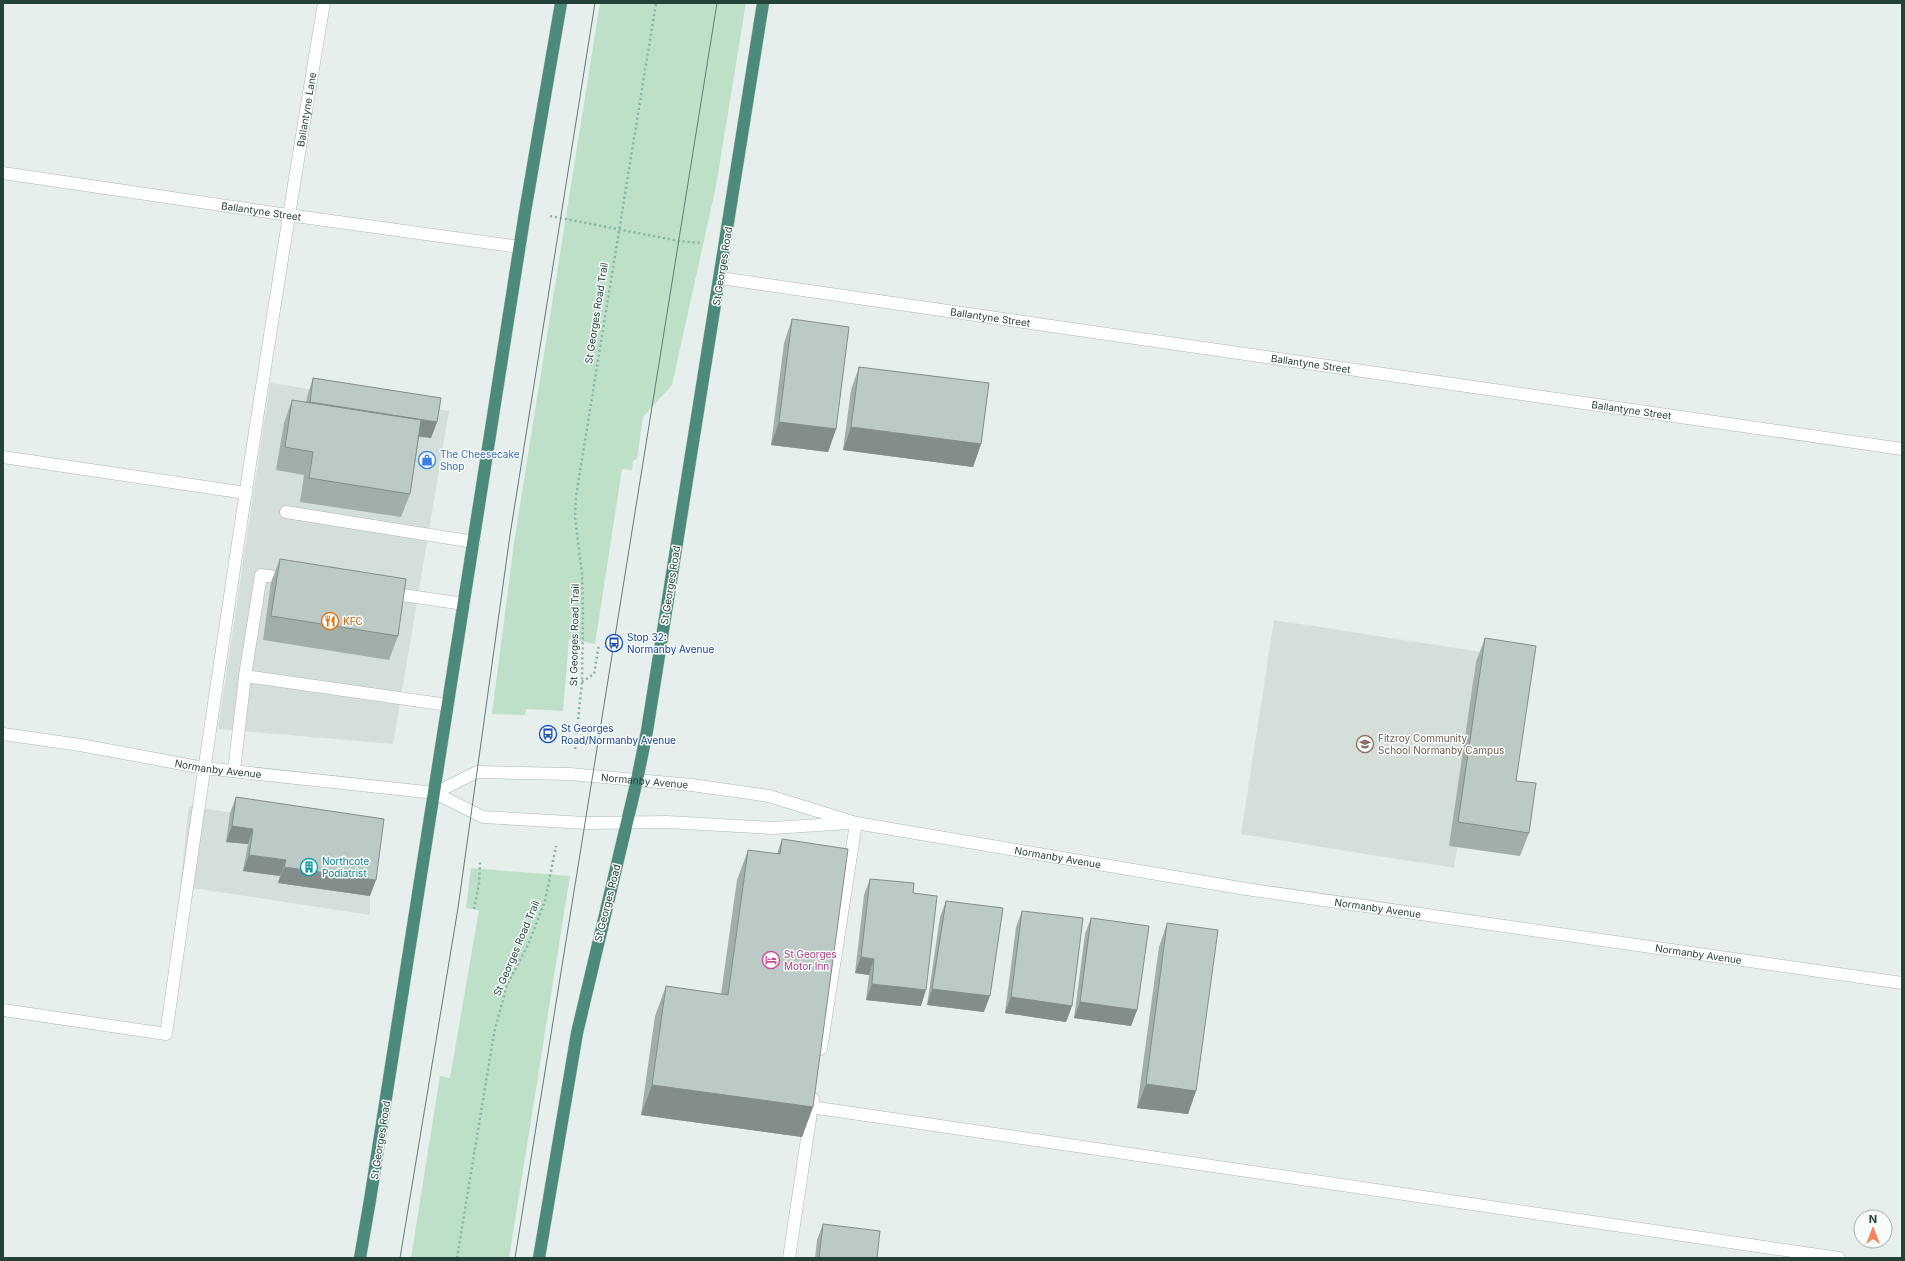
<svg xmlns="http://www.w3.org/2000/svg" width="1905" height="1261" viewBox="0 0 1905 1261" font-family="Inter,sans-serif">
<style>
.built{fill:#d4dfda}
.green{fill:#bfe0c8}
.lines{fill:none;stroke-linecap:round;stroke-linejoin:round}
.service-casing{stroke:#a8b8b2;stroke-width:13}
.minor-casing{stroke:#a8b8b2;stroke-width:13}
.secondary-casing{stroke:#a4bbb3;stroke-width:13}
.trunk-casing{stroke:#c2cac8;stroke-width:13}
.path{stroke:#86b3a5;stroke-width:2.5;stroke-dasharray:2 3;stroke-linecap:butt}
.service{stroke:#fff;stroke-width:12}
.minor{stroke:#fff;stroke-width:12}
.secondary{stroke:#fff;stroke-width:12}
.trunk{stroke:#4c8a7c;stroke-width:12}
.tram{stroke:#5f7d75;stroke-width:1}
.wall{fill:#a1aea9}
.shaded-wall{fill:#838d89}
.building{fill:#bbcac4;stroke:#838d89}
.labels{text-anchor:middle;stroke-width:3;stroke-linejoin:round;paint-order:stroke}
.street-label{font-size:10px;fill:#24423a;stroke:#f7fbf9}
.shop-label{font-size:10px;fill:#366cbe;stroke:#f7fbf9;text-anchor:start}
.food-label{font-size:10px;fill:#c56008;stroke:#f7fbf9;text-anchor:start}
.transit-label{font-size:10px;fill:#164399;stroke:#f7fbf9;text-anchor:start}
.education-label{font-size:10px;fill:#785e54;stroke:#f7fbf9;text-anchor:start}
.culture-label{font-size:10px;fill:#0d838f;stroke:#f7fbf9;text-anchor:start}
.hotel-label{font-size:10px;fill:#b23c85;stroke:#f7fbf9;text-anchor:start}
</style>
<rect width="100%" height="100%" fill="#e6efeb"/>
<!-- built -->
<g class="built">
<path d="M270,383L449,411L393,744L218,729Z"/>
<path d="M1274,620L1488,653L1454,868L1241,834Z"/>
<path d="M189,806L378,835L370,896V915L180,886Z"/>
</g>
<!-- green -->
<g class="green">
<path d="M600,3H746L716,186L672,385L643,417L637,459L633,461L632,470L622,469L595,644L569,639L563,711L526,709L525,715L492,714L514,543Z"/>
<path d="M471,868L570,876L509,1258H411L440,1076L450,1078L479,910L466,908Z"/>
</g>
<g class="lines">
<!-- service casing -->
<g class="service-casing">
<g id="service">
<path d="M3,457L246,493"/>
<path d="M286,512L474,542"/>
<path d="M389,593L464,604"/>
<path d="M245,676L448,705"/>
<path d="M234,771L245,676L261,575L289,579"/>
<path id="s1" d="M3,1010L166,1034C215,690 266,346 324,3"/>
<path d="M821,1049L856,823"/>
<path d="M811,1107L1839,1258"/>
<path d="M789,1258L813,1099"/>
</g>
</g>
<!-- minor casing -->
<g class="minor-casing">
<g id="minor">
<path id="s2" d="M3,173L288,215L520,247"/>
<path id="s3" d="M720,278L1902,449"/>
</g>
</g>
<!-- secondary casing -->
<g class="secondary-casing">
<g id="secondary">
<path id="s4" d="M3,734L80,745L204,768L435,793L483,817L585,823L667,822L773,828L849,823"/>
<path id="s5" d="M435,793L477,772L570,774L692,785L769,796L856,823L1246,889L1902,983"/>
</g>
</g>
<!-- trunk casing -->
<g class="trunk-casing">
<g id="trunk">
<path d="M360,1258L370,1200L525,212L561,3"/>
<path d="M539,1258L577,1033L637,780L647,731L763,3"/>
</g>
</g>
<!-- path -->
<g class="path">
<path d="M550,216L679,241L700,243"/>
<path d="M582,682L594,674L599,644"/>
<path d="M575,749L582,682L583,615L582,574L575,517L576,496L656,3"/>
<path d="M474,909L479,884L480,862"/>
<path d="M457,1258L494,1033L507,985L528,945L545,901L556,846"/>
</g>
<!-- service -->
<use href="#service" class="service"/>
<!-- minor -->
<use href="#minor" class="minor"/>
<!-- secondary -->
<use href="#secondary" class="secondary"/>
<!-- trunk -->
<use href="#trunk" class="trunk"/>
<!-- tram -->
<g class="tram">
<path d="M400,1258L458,908L510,535L595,3"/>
<path d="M515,1258L717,3"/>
</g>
</g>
<!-- wall -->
<g class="wall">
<path d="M792,319L836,429L828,452L771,445L784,343Z"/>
<path d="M859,367L981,444L973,467L843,450L851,390Z"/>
<path d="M313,378L437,422L431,438L419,437L410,494L401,517L300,502L304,475L276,470L284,423L292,400L306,402L308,394Z"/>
<path d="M280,559L398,636L389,660L263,640L271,582Z"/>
<path d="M1485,638L1516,781L1529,833L1520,856L1449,846L1476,662Z"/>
<path d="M236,797L370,896L278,883L280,876L243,871L248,844L226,842L230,813Z"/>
<path d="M782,839L813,1107L802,1137L641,1115L655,1016L666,986L721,994L737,880L748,850L777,854Z"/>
<path d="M870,879L913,893L921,1006L866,1000L869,975L855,973L864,895Z"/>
<path d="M946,901L984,1012L927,1005L940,917Z"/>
<path d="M1022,911L1072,1006L1066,1022L1005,1013L1016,927Z"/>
<path d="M1091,918L1137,1010L1131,1026L1074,1018L1085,934Z"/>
<path d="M1167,923L1196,1091L1188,1114L1137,1108L1159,947Z"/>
<path d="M823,1224L877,1258H815L817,1240Z"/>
</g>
<!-- shaded-wall -->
<g class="shaded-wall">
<path d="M310,403L437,422L431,438L304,419Z"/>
<path d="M779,422L836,429L828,452L771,445Z"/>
<path d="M851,427L981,444L973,467L843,450Z"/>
<path d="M232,826L253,829L248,844L226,842Z"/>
<path d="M249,855L286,860L280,876L243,871Z"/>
<path d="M284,867L376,880L370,896L278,883Z"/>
<path d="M861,957L874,959L869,975L855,973Z"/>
<path d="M872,984L926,990L921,1006L866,1000Z"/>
<path d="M932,989L990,996L984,1012L927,1005Z"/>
<path d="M1011,997L1072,1006L1066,1022L1005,1013Z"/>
<path d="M1080,1002L1137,1010L1131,1026L1074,1018Z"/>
<path d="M1146,1084L1196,1091L1188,1114L1137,1108Z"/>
<path d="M652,1085L813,1107L802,1137L641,1115Z"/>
</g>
<!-- building -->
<g class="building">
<path d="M792,319L849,327L836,429L779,422Z"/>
<path d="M859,367L989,383L981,444L851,427Z"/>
<path d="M313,378L441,398L437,422L310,402Z"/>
<path d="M292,400L421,420L410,494L309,478L313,452L285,447Z"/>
<path d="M280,559L406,579L398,636L271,616Z"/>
<path d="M1485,638L1536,646L1516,781L1536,783L1529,833L1458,822Z"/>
<path d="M236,797L384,819L376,880L284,867L286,860L249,855L253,829L232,826Z"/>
<path d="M782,839L848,849L813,1107L652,1085L666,986L728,995L748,850L780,854Z"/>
<path d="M870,879L914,883L913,893L937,896L926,990L872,984L874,959L861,957Z"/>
<path d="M946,901L1003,908L990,996L932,989Z"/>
<path d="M1022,911L1083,918L1072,1006L1011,997Z"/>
<path d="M1091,918L1149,926L1137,1010L1080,1002Z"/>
<path d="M1167,923L1218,930L1196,1091L1146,1084Z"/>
<path d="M823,1224L880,1231L877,1258H819Z"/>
</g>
<!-- icons -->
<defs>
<g id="shop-ring" transform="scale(0.9)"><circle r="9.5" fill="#f7fbf9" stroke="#3f7fe0" stroke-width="1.5"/><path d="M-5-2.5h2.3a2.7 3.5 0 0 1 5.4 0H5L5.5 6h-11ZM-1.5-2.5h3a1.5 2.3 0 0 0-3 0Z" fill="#3f7fe0"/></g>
<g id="restaurant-ring" transform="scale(0.9)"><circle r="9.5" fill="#f7fbf9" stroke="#e8710a" stroke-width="1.5"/><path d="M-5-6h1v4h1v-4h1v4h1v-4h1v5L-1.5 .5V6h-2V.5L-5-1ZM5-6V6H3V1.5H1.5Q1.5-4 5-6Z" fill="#e8710a"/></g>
<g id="bus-ring" transform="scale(0.9)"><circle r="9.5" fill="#f7fbf9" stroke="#1a4fb4" stroke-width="1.5"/><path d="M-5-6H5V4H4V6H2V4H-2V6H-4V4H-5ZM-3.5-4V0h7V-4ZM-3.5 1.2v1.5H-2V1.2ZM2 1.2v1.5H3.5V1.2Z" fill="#1a4fb4"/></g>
<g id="school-ring" transform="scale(0.9)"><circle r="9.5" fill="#f7fbf9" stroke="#8d6e63" stroke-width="1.5"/><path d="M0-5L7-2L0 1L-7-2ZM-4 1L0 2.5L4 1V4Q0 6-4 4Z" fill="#8d6e63"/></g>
<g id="building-ring" transform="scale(0.9)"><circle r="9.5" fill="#f7fbf9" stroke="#0f9aa8" stroke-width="1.5"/><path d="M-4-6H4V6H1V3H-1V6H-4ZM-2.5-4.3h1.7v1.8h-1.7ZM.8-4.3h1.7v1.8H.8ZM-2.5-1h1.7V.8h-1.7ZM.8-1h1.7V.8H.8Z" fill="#0f9aa8"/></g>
<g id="hotel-ring" transform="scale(0.9)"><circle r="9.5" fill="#f7fbf9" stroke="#d1479c" stroke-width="1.5"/><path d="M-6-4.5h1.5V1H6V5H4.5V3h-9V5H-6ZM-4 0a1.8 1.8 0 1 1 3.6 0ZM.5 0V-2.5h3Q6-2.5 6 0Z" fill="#d1479c"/></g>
</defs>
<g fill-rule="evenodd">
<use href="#shop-ring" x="427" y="460"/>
<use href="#restaurant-ring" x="330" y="621"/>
<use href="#bus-ring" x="614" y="643"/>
<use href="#bus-ring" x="548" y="734"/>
<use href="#school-ring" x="1365" y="744"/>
<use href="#building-ring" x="309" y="867"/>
<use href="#hotel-ring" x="771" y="960"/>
</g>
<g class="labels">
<!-- street labels -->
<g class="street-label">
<text dy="4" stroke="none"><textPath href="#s1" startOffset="1100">Ballantyne Lane</textPath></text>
<text dy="4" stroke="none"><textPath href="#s2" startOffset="261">Ballantyne Street</textPath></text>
<text transform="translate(722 266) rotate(-81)" y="4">St Georges Road</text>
<text transform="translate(596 313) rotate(-81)" y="4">St Georges Road Trail</text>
<text dy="4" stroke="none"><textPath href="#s3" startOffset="273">Ballantyne Street</textPath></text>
<text dy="4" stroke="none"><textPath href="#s3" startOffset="597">Ballantyne Street</textPath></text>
<text dy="4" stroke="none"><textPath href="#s3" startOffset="921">Ballantyne Street</textPath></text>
<text transform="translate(670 585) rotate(-81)" y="4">St Georges Road</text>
<text transform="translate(574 635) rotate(-89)" y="4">St Georges Road Trail</text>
<text dy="4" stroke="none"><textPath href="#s4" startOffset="218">Normanby Avenue</textPath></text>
<text dy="4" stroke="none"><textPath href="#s5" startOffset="215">Normanby Avenue</textPath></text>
<text dy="4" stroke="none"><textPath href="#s5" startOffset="636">Normanby Avenue</textPath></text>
<text transform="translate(607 903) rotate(-76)" y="4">St Georges Road</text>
<text dy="4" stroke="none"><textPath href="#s5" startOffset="960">Normanby Avenue</textPath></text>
<text transform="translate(516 948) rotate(-67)" y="4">St Georges Road Trail</text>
<text dy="4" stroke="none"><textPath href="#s5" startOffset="1284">Normanby Avenue</textPath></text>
<text transform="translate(380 1140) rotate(-81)" y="4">St Georges Road</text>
</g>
<!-- shop labels -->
<g class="shop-label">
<text x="440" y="458">The Cheesecake<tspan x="440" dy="12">Shop</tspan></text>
</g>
<!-- food labels -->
<g class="food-label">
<text x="343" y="625">KFC</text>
</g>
<!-- transit labels -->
<g class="transit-label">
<text x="627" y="641">Stop 32:<tspan x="627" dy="12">Normanby Avenue</tspan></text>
<text x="561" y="732">St Georges<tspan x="561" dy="12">Road/Normanby Avenue</tspan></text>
</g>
<!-- education labels -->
<g class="education-label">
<text x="1378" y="742">Fitzroy Community<tspan x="1378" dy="12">School Normanby Campus</tspan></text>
</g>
<!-- culture labels -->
<g class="culture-label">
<text x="322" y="865">Northcote<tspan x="322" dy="12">Podiatrist</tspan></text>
</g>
<!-- hotel labels -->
<g class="hotel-label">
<text x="784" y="958">St Georges<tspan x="784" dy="12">Motor Inn</tspan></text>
</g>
</g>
<!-- border -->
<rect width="1905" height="1261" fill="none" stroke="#24423a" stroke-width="8"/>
<!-- north arrow -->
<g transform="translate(1873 1229)"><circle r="19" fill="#f7fbf9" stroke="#a3b1ad"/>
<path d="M0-3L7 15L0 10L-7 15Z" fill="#f4845f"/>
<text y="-6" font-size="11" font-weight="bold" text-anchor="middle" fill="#24423a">N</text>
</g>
</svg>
